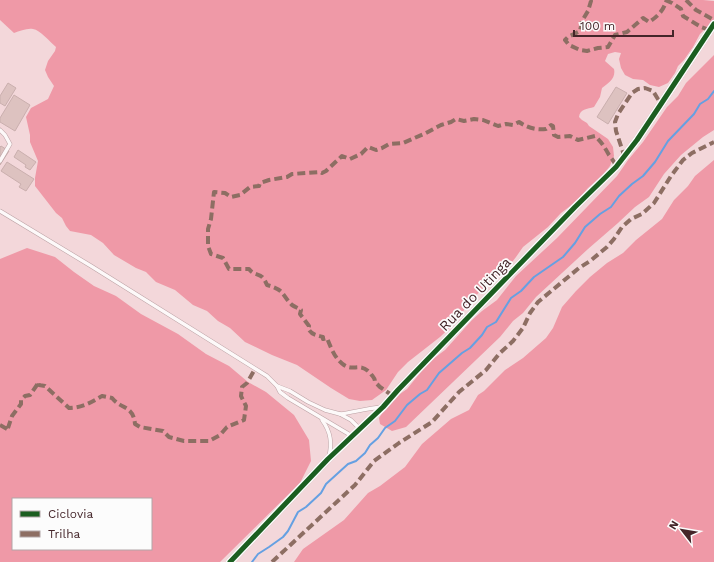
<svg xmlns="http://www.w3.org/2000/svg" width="714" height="562" viewBox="0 0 714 562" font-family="'Work Sans',sans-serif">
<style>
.forest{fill:#ef99a7;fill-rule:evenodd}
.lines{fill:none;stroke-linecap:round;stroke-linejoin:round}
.stream{stroke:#65a0e2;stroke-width:2}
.building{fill:#ddc2c0;stroke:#caafae}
.lane-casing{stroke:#bba1a4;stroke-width:4.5}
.street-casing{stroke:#bba1a4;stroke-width:8}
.lane{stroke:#fdf9f9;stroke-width:3.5}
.street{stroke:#fdf9f9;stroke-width:7}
.quiet{stroke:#8d6e63;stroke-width:4;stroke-dasharray:8 4;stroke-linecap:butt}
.cycleway-casing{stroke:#fcfcfc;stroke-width:8}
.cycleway{stroke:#1b5e20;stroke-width:5}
.labels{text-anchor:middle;stroke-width:3.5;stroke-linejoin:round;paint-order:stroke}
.street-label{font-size:14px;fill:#442529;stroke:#fcfcfc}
</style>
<rect width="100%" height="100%" fill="#f3d7da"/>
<!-- forest -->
<g class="forest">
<path d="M0,0H703L714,1V20L700,34L693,47L684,60L678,66L675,73L668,83L659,87L650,85L643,80L633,79L625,75L621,68L619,59L621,53L615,52L608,54L605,61L614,69C616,78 609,83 602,88L600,97L594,107C587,109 580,109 579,117L582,120L587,123L589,126L608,139L613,147L614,156L610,166L602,176L588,188L577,201L561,213L548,227L523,247L516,257L505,271L487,284L468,304L456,322L440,337L408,362L398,372L386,390L372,400L360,401L349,399L331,388L297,365L272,355L245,342L230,328L218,321L207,311L193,305L175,290L156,282L146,272L136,268L114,255L103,243L91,235L70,231L66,226L62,218L56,213L35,186V178L38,161L30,142V135L26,117L31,108L48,99L54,86L48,77L45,70L48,61L55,51L56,47C50,42 40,30 33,29C27,28 20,31 14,33L0,20Z"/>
<path d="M714,55V130L703,137L681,155L664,174L649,197L635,207L618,223L588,249L536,297L523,313L513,321L500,337L406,427L392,431L380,424L379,418L390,401L407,389L420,373L425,365L445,350L472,320L482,311L497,300L516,276L557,238L617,176L628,160L643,142L667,107L678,96L686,83Z"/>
<path d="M714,160V562H294L303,549L344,520L368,493L380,486L405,467L422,444L451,419L469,410L478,395L484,391L505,370L523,358L546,338L553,328L562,307L576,291L590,277L607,263L623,253L636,240L662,219L674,200L688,186L695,176Z"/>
<path d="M27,248L55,257L74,272L94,286L116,296L141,314L178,334L206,354L229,366L248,382L266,392L294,415L309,440L311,461L300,483L220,562H0V259ZM13,499H151V549H13Z"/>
</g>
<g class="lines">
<!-- stream -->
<path class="stream" d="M252,562L258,554L269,547L283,537L288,531L298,512L306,507L321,493L326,484L348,464L356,461L365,453L370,445L378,438L385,428L395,421L407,405L420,394L427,390L439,373L462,353L470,348L482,335L487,327L496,322L511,298L521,291L534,277L563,257L575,243L585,227L600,214L611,207L619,196L632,184L643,176L655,162L668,141L694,114L700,104L708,99L714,91"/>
</g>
<!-- building -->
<g class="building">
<path d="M8,83L16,88L5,106L0,103V96Z"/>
<path d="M616,87L627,93L608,124L597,117Z"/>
<path d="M14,95L30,105L15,131L0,122V118Z"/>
<path d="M1,146L9,151L0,165V147Z"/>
<path d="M18,150L36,162L30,170L25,167L26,165L14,157Z"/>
<path d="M7,162L34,179L26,191L19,187L21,184L1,171Z"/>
</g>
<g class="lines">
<!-- lane casing -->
<g class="lane-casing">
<g id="lane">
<path d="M0,130L5,135L10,144L0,161"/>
<path d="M0,211L91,266L267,376L277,386L280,392L288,398L352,436"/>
<path d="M277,386L290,391L308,402L325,410L340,414L351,420L360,429"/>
<path d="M340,414C355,412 368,408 383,407"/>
<path d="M322,420C331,432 332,443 329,457"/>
</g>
</g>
<!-- street casing -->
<g class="street-casing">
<path id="street" d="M230,562L328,459L383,407L398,390L575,207L616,167L637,140L661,104L714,24"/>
</g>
<!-- lane -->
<use href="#lane" class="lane"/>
<!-- street -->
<use href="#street" class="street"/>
<!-- quiet -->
<g class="quiet">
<path d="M590,0L591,1L588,11L582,21L580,31L568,37L565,40L569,45L580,50L587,51L598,48L608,47L615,35L627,32L643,18L649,22C657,17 664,10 666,1"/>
<path d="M665,0L672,3L681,9L683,16L701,27L712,31"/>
<path d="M686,0L696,10L714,20"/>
<path d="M623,158V152L616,131L615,122L618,114L632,93L638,89L645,88L653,91L661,104"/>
<path d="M393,396L380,387L375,382C375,378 373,377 371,374C360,361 354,372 344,365C335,359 331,348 327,338L323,339V337C316,335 311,335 308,328L309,326L300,314L301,310C298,308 295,307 292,305C281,294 285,290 267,285C261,270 256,278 249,269H229L223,258L211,254L208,246V229L211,219L214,192L225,193L231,197L240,195L250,187L259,186L260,183L269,180L287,177L292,174L320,172L322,173L326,171L342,156L350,159L361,154L368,147L376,150L382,148L389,144L403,143L426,133L441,125L451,122L456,119L464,121L474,119L483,120L498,126L506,124L513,125L519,122C528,128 536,130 546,129L551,125L553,126L554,135L558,137L570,136L578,140L595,136C602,143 604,146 609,155C612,159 615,162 616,167"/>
<path d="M0,425L9,430L8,428L12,416L21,404V400L25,396L30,395L39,382V385L45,386L69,408C82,408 92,402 102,396L112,398C122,410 133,405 135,424L140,427L163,431L169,437L184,441H209L220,435L227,427L244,420L246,406L241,396L242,387L247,383L255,369"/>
<path d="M272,562L355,485L374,461L399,443L432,422L459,392L486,370L499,354L513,341L523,328L530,313L538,302L579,268L590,261L607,247L614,239L622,227L631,219L642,214L654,203L671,176L683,160L692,153L714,142"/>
</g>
<!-- cycleway casing -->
<g class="cycleway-casing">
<path id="cycleway" d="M230,562L328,459L383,407L398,390L575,207L616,167L637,140L661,104L714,24"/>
</g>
<!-- cycleway -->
<use href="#cycleway" class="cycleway"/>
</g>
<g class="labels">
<!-- street labels -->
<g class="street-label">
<text transform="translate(475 294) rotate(-46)" y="5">Rua do Utinga</text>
</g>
</g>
<!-- legend -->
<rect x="12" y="498" width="140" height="52" fill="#fcfcfc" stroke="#b2a6a8"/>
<rect x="20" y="511" width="20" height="6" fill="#1b5e20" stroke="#b2a6a8"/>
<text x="48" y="518" font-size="12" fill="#442529">Ciclovia</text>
<rect x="20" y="531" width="20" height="6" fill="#8d6e63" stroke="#b2a6a8"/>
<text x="48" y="538" font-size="12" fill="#442529">Trilha</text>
<!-- north arrow -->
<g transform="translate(682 530) rotate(301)" stroke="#fcfcfc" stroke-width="3" paint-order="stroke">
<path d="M0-3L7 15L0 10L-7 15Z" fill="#442529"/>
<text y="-6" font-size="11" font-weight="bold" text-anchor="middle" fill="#442529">N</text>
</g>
<!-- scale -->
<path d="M574 30v6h99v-6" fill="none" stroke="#442529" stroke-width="2"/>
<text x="580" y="30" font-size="12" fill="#442529" stroke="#fcfcfc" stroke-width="3" paint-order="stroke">100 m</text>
</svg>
